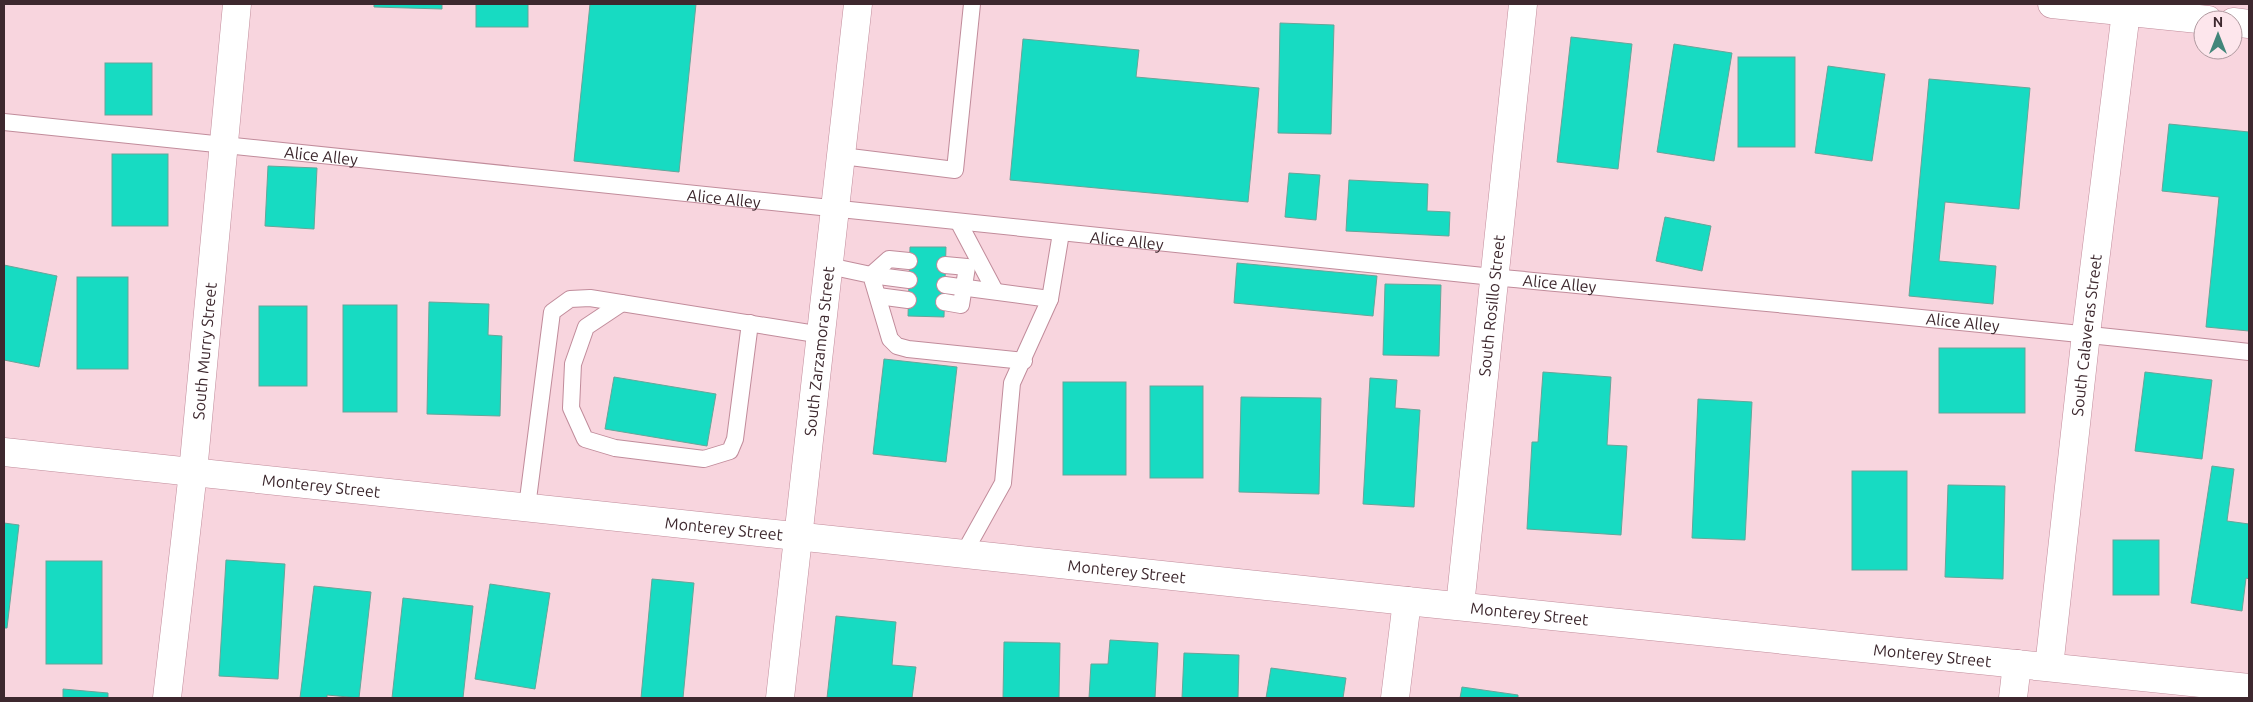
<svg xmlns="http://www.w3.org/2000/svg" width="2253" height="702" viewBox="0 0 2253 702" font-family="Ubuntu,sans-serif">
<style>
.building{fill:#17dbc2;stroke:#67a599}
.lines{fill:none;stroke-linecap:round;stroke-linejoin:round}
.service-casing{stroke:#c18c9b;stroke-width:18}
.minor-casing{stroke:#c18c9b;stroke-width:29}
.secondary-casing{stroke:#c18c9b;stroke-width:29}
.primary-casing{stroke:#c18c9b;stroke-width:29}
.service{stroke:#fff;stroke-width:16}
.minor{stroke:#fff;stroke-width:28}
.secondary{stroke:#fff;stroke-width:28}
.primary{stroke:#fff;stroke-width:28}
.labels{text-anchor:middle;stroke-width:4;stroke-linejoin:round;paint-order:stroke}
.street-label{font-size:16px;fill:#3d282e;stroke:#fde6ec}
</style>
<rect width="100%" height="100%" fill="#f8d5de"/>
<!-- building -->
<g class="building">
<path d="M374,4H442V9L374,7Z"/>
<rect x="476" y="4" width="52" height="23"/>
<path d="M590,4H696L679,172L574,161Z"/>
<path d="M1280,23L1334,25L1331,134L1278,133Z"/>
<path d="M1571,37L1632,44L1618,169L1557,162Z"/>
<path d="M1023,39L1139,50L1136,77L1259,88L1248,202L1010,180Z"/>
<path d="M1674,44L1732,53L1714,161L1657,152Z"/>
<rect x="1738" y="57" width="57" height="90"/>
<rect x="105" y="63" width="47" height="52"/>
<path d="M1828,66L1885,74L1872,161L1815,153Z"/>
<path d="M1929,79L2030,88L2019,209L1945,202L1939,261L1996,266L1993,304L1909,296Z"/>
<path d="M2169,124L2249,132V331L2206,327L2219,197L2162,191Z"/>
<rect x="112" y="154" width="56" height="72"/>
<path d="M268,166L317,168L314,229L265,226Z"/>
<path d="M1289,173L1320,175L1316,220L1285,217Z"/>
<path d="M1349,180L1428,184L1427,211L1450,212L1449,236L1346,231Z"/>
<path d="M1665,217L1711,226L1702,271L1656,261Z"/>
<path d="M910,247H946L944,317L908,316Z"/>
<path d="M1237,263L1377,276L1373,316L1234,303Z"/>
<path d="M4,265L57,276L39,367L4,360Z"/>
<rect x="77" y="277" width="51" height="92"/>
<path d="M1385,284L1441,285L1439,356L1383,355Z"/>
<path d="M429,302L489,304L488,335L502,336L500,416L427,414Z"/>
<rect x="343" y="305" width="54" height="107"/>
<rect x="259" y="306" width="48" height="80"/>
<rect x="1939" y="348" width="86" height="65"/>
<path d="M884,359L957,367L946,462L873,454Z"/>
<path d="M1543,372L1611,377L1607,445L1627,446L1621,535L1527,529L1532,442H1538Z"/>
<path d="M2145,372L2212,380L2202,459L2135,451Z"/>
<path d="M614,377L716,394L707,446L605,429Z"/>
<path d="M1370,378L1397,380L1395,408L1420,410L1414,507L1363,504Z"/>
<rect x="1063" y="382" width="63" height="93"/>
<rect x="1150" y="386" width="53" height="92"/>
<path d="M1241,397L1321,398L1319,494L1239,492Z"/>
<path d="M1698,399L1752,402L1745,540L1692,538Z"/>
<path d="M2212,466L2234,469L2227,521L2249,524V579L2246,578L2242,611L2191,603Z"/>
<rect x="1852" y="471" width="55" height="99"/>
<path d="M1948,485L2005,486L2003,579L1945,577Z"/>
<path d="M4,523L19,525L7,628H4Z"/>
<rect x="2113" y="540" width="46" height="55"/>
<path d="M226,560L285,564L278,679L219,676Z"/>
<rect x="46" y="561" width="56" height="103"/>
<path d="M652,579L694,583L683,698H641Z"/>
<path d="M490,584L550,593L535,689L475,679Z"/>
<path d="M314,586L371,592L359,698L327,695V698H300Z"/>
<path d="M403,598L473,606L463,698H392Z"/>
<path d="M836,616L896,622L892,665L916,667L912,698H827Z"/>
<path d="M1110,640L1158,643L1155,698H1089L1091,664H1108Z"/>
<path d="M1004,642L1060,643L1059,698H1003Z"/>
<path d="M1184,653L1239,655L1238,698H1182Z"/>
<path d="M1271,668L1346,678L1343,698H1266Z"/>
<path d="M1462,687L1518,695V698H1460Z"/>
<path d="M63,689L108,693V698H63Z"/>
</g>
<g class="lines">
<!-- service casing -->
<g class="service-casing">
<g id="service">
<path id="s1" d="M4,122C500,174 996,229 1493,277C1745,301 1997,324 2249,352"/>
<path d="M842,156L955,170L972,4"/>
<path d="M959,223L995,291"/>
<path d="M829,266L871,275L890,339L897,346L908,349L1024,361"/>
<path d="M871,275L889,259L909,261"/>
<path d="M871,275L909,280"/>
<path d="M945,285L1050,299"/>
<path d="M878,296L908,300"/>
<path d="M944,302L961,305L967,267L945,265"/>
<path d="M622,303L586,327L573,364L571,408L585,439L615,448L704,459L730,451L735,439L750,323"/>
<path d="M527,507L552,312L570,299L590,298L822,335"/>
<path d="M964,553L1003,483L1012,383L1050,299L1061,233"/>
</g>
</g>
<!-- minor casing -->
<g class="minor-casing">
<g id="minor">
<path id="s2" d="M4,452L1407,601L2249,688"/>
<path id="s3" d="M1460,606L1523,4"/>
<path id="s4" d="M2049,667L2086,334L2127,4"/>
<path id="s5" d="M167,698L193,472L237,4"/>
<path d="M1395,698L1407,601"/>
<path d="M2013,698L2017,664"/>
</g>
</g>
<!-- secondary casing -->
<g class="secondary-casing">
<g id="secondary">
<path id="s6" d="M780,698L858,4"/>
</g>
</g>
<!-- primary casing -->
<g class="primary-casing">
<g id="primary">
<path d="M2052,4L2208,20"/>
<path d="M2233,22L2249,24"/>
</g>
</g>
<!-- service -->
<use href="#service" class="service"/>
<!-- minor -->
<use href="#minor" class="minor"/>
<!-- secondary -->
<use href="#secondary" class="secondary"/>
<!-- primary -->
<use href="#primary" class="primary"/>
</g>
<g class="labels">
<!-- street labels -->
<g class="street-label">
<text dy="6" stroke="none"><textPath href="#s1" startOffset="319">Alice Alley</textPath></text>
<text dy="6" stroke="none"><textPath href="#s1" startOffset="724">Alice Alley</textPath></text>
<text dy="6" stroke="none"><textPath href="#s1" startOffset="1129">Alice Alley</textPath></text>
<text dy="6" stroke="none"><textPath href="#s1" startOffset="1564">Alice Alley</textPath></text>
<text dy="6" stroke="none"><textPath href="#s3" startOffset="302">South Rosillo Street</textPath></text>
<text dy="6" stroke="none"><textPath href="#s1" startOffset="1969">Alice Alley</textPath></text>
<text dy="6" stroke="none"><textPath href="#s4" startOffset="334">South Calaveras Street</textPath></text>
<text dy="6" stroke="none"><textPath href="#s5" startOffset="349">South Murry Street</textPath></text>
<text dy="6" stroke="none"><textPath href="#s6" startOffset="349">South Zarzamora Street</textPath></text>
<text dy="6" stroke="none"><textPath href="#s2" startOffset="319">Monterey Street</textPath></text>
<text dy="6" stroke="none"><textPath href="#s2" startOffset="724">Monterey Street</textPath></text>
<text dy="6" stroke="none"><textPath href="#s2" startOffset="1129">Monterey Street</textPath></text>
<text dy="6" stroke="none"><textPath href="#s2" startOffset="1534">Monterey Street</textPath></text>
<text dy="6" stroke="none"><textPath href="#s2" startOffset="1939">Monterey Street</textPath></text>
</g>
</g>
<!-- border -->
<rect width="2253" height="702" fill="none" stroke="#3d282e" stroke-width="10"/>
<!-- north arrow -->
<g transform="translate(2218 35)"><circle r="24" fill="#fde6ec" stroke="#b09aa0"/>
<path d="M0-4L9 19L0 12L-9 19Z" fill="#42867a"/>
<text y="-8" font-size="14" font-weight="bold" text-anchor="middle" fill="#3d282e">N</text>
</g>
</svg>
